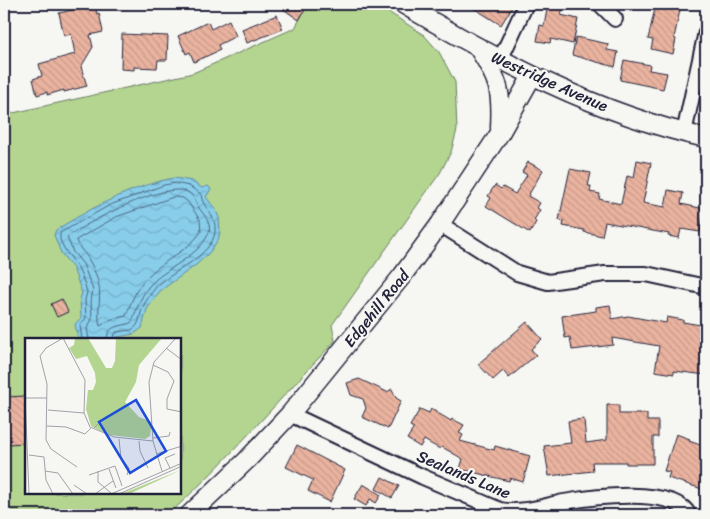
<svg xmlns="http://www.w3.org/2000/svg" width="710" height="519" viewBox="0 0 710 519" font-family="Sriracha,sans-serif">
<style>
.green{fill:#b3d58f;stroke:#6a7c65;fill-rule:evenodd}
.water{fill:url(#water-waves);stroke:#5f89a4}
.lines{fill:none;stroke-linecap:round;stroke-linejoin:round}
.shore{stroke:#4b6681;stroke-width:1}
.building{fill:url(#building-back-hatch);stroke:#22223b}
.minor-casing{stroke:#22223b;stroke-width:18}
.tertiary-casing{stroke:#22223b;stroke-width:21}
.minor{stroke:#f6f6f2;stroke-width:14}
.tertiary{stroke:#f6f6f2;stroke-width:18}
.labels{text-anchor:middle;stroke-width:4.5;stroke-linejoin:round;paint-order:stroke}
.street-label{font-size:16px;fill:#22223b;stroke:#f6f6f2}
.inset-road{fill:none;stroke:#a1a1a9;stroke-width:1}
.view{fill:#1d4ed8;fill-opacity:0.15;stroke:#1d4ed8;stroke-width:2.5}
.inset-edge{fill:none;stroke:#22223b;stroke-width:2.5}
</style>
<defs>
<pattern id="water-waves" width="16" height="10" patternUnits="userSpaceOnUse" patternTransform="scale(1.25)"><rect width="16" height="10" fill="#88cdea"/><path d="M0 5q4-4 8 0t8 0" fill="none" stroke="#75b0ca"/></pattern>
<pattern id="building-back-hatch" width="6" height="6" patternUnits="userSpaceOnUse" patternTransform="scale(1.25)"><rect width="6" height="6" fill="#eab39f"/><path d="M-1 5l2 2M0 0l6 6M5-1l2 2" fill="none" stroke="#c89a8a"/></pattern>
</defs>
<rect width="100%" height="100%" fill="#f6f6f2"/>
<filter id="ink" filterUnits="userSpaceOnUse"><feTurbulence type="fractalNoise" baseFrequency=".02" numOctaves="2"/><feDisplacementMap in="SourceGraphic" scale="10" xChannelSelector="R" yChannelSelector="G"/><feConvolveMatrix kernelMatrix="1 2 1 2 8 2 1 2 1" color-interpolation-filters="sRGB"/></filter>
<g filter="url(#ink)">
<!-- green -->
<path class="green" d="M308,4H376L424,35L439,52L455,82L457,130L451,152L440,173L332,325L335,341C279,399 228,461 168,515H4V115L193,73L295,28ZM26,339H180V493H26Z"/>
<!-- water -->
<path class="water" d="M174,178L192,181L202,188L208,186L211,189L206,197L216,210L219,218L220,232L218,240L209,253L196,265L160,291L147,309L142,328L134,334L113,338L78,339L75,324L81,318L80,299L82,293L73,268L61,253L54,235L56,230C93,207 132,186 174,178Z"/>
<g class="lines">
<!-- shore -->
<g class="shore">
<path d="M174,197L183,198L188,202L200,220L201,232C187,252 163,260 146,278C136,289 131,302 126,316L112,319L100,326C96,311 103,294 97,278C95,272 92,265 89,260C85,252 78,248 76,240L116,217Z"/>
<path d="M82,339L80,326L86,318L85,300L87,292L84,282L77,266L65,250L60,240V233L110,205L164,185L175,183L189,186L201,194C202,209 217,213 215,232C212,256 171,272 156,287C152,292 146,300 143,307C139,314 141,326 131,330C126,331 121,331 116,332L113,339"/>
<path d="M89,339L87,329L92,319L91,301L93,290L83,264L73,252L67,237C88,222 162,183 185,191C194,194 195,201 199,208C205,216 213,225 208,235C197,257 170,266 153,282C142,292 137,308 132,322C122,328 108,323 107,339"/>
</g>
</g>
<!-- building -->
<g class="building">
<path d="M276,4H308L299,20Z"/>
<path d="M467,4H514L501,25Z"/>
<path d="M548,4H564L561,15L578,19L573,44L551,39L550,43L537,41L540,25L544,26Z"/>
<path d="M656,4L680,10L674,38L676,39L673,54L651,49L653,40L648,39Z"/>
<path d="M95,5L97,14L99,13L103,32L90,35L93,47L81,67L87,86L64,92V90L47,95V92L37,95L33,79L42,76L39,64L75,54L71,34L64,36L59,13Z"/>
<path d="M277,15L283,29L247,43L242,29Z"/>
<path d="M229,20L236,36L218,45L220,50L194,62L190,52L186,54L178,36L208,22L211,29Z"/>
<path d="M122,34L168,36L167,60H158L157,68L134,67V70L121,69Z"/>
<path d="M576,37L608,44L607,50L618,52L615,67L572,55Z"/>
<path d="M624,60L650,65L649,70L667,73L663,89L620,80Z"/>
<path d="M637,160L651,163L643,203L665,207L668,190L683,193L681,204L705,209L700,232L681,229L679,238L668,236L669,234L605,222L602,236L584,232V230L563,226L564,221L559,220L570,169L591,173L588,186H591L590,192L600,194L599,199L621,204L627,176L634,178Z"/>
<path d="M528,162L543,170L528,196L540,203L537,208L540,210L534,220L536,222L530,233L486,206L491,198L488,196L495,185L501,189L503,187L515,194L527,175L522,172Z"/>
<path d="M62,299L68,312L57,317L51,304Z"/>
<path d="M610,305L612,319L628,316L666,323L667,317L683,320V322L706,326V375L674,371V374L655,371L659,346L612,338L613,345L572,350L570,337L565,338L562,316L596,311V307Z"/>
<path d="M527,322L542,339L531,349L536,355L509,378L503,371L493,380L478,364Z"/>
<path d="M359,379L387,392L392,389L396,398L401,401L388,429L362,417L366,408L363,399L351,395L347,383Z"/>
<path d="M26,396V443L8,444L5,397Z"/>
<path d="M607,405H619V414H647V421H658V437H653V464H626V462H592L593,471L549,476L544,446L571,443L568,421L584,419L586,443L607,440Z"/>
<path d="M420,409L429,413L431,409L451,421L452,419L464,425L459,433L463,435L460,441L494,450L495,446L530,456L523,482L510,478L509,481L460,469L463,459L442,447L440,449L424,440L420,447L407,439L414,428L410,426Z"/>
<path d="M676,434L690,439L689,441L706,447V488L703,487L702,489L668,478L670,472L664,471Z"/>
<path d="M297,445L345,470L330,502L308,491L313,480L286,467Z"/>
<path d="M382,477L399,486L392,498L376,489Z"/>
<path d="M363,484L381,495L376,503L370,499L366,506L354,499Z"/>
</g>
<g class="lines">
<!-- minor casing -->
<g class="minor-casing">
<g id="minor">
<path d="M600,4L615,19"/>
<path d="M500,60L526,4"/>
<path d="M684,133L706,32"/>
<path d="M440,224L517,273L548,282L605,274H646L706,287"/>
<path d="M290,414L423,477L500,510C522,514 543,506 564,502C592,497 674,486 689,515"/>
</g>
</g>
<!-- tertiary casing -->
<g class="tertiary-casing">
<g id="tertiary">
<path d="M403,4C498,61 597,114 706,138"/>
<path d="M479,49C499,80 502,91 500,128"/>
<path d="M189,515L247,460L290,414L402,276L440,224L500,133L532,76"/>
</g>
</g>
<!-- minor -->
<use href="#minor" class="minor"/>
<!-- tertiary -->
<use href="#tertiary" class="tertiary"/>
</g>
</g>
<g class="labels">
<!-- street labels -->
<g class="street-label">
<text transform="translate(550 81) rotate(24)" y="6">Westridge Avenue</text>
<text transform="translate(376 308) rotate(-51)" y="6">Edgehill Road</text>
<text transform="translate(464 474) rotate(23)" y="6">Sealands Lane</text>
</g>
</g>
<!-- overview -->
<g transform="translate(25 338)">
<rect width="156" height="156" fill="#f6f6f2"/>
<path d="M50,0H63L81,30H87L90,23L91,0H137L114,27L111,44L100,64L114,79L127,84L125,98L120,101L84,97L66,88L61,71L63,52H68L71,44L70,35L62,18L51,21L44,10L49,7Z" fill="#b3d58f"/>
<path d="M156,132L104,156H96Z" fill="#b3d58f"/>
<path class="inset-road" d="M38,0L60,42L59,75L65,89L89,99L128,103M38,0L21,10L15,18L22,46L21,102L26,111L52,129M141,10L157,22M128,27L143,34L149,43L142,61V71L157,74M0,58L4,156M0,60H22M23,72L59,75M22,88L41,89L60,96L66,90M68,91L78,81L92,74M128,100L144,98L145,94M94,101L96,120L104,130L102,137M114,103L115,113L123,130M131,116L157,108M4,117L19,119L21,142L28,156M145,130L140,120L150,116M84,131L91,150M20,133L33,135L48,156M73,133V144L86,155M137,133L128,103L124,44L129,24L151,0M64,137L90,128L97,148M49,147L62,156M70,156L88,143M86,156L157,125M94,156L157,128"/>
<path class="view" d="M111,62L141,113L105,135L74,84Z"/>
<rect width="156" height="156" class="inset-edge"/>
</g>
<!-- margin -->
<rect width="710" height="519" fill="none" stroke="#f6f6f2" stroke-width="20"/>
<rect x="10" y="10" width="690" height="499" fill="none" stroke="#22223b" stroke-width="2" filter="url(#ink)"/>
</svg>
